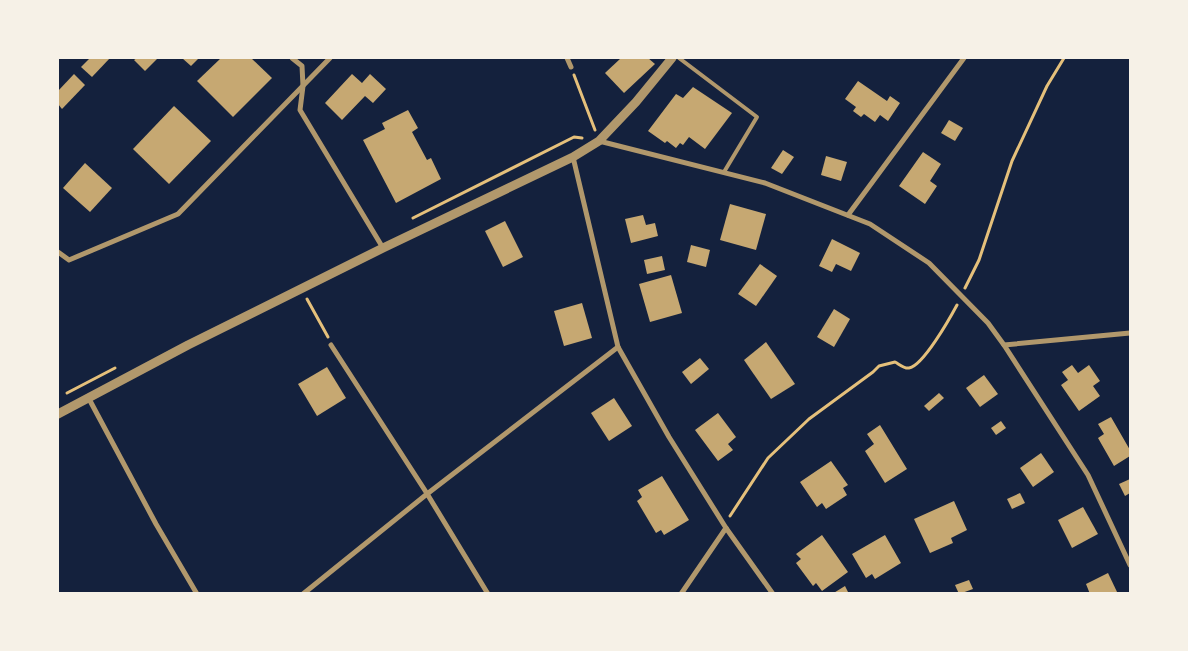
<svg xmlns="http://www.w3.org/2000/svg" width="1188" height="651" viewBox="0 0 1188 651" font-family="'IBM Plex Serif',serif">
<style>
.building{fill:#c6a872}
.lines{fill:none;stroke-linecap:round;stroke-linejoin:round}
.path{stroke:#e5c07b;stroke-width:3}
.service{stroke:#b1986c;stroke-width:4}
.minor{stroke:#b1986c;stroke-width:5}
.tertiary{stroke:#b1986c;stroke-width:9}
</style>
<rect width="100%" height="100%" fill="#14213d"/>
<!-- building -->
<g class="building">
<path d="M90,58H110L92,77L81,67Z"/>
<path d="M137,58H158L145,71L134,60Z"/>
<path d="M182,58H199L191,66Z"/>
<path d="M221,58H251L272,78L233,117L197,81Z"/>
<path d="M621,58H648L655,64L624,93L605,73Z"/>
<path d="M74,74L85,85L62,109L58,104V91Z"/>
<path d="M352,74L362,83L370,74L386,89L373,103L365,96L342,120L325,103Z"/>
<path d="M858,81L887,101L890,96L900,103L888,121L880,115L875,122L864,114L861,117L853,111L856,107L845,99Z"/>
<path d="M693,87L732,113L705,149L689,137L683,145L680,143L676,148L667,141L665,143L648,131L676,94L683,98Z"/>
<path d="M174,106L211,141L169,184L133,149Z"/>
<path d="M408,110L418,128L412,132L427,160L431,158L441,179L396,203L363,140L385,129L382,123Z"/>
<path d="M949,120L963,128L955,141L941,133Z"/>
<path d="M783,150L794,157L782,174L771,168Z"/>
<path d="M923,152L941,164L930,181L937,186L925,204L899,186Z"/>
<path d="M826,156L847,162L841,181L821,175Z"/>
<path d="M85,163L112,188L90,212L63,188Z"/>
<path d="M730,204L766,214L756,250L720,240Z"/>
<path d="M643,215L646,225L655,223L658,236L631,243L625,219Z"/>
<path d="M505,221L523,257L503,267L485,231Z"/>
<path d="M832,239L860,253L851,271L836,264L832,272L819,266Z"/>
<path d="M691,245L710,250L706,267L687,262Z"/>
<path d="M662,256L665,270L647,274L644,260Z"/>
<path d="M760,264L777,276L756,306L738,294Z"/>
<path d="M671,275L682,313L650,322L639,284Z"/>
<path d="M582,303L592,338L564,346L554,311Z"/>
<path d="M834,309L850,319L834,347L817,337Z"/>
<path d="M766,342L795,384L771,399L744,360Z"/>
<path d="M700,358L709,369L691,384L682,372Z"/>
<path d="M1072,365L1078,373L1089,365L1100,381L1093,386L1100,396L1079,411L1061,385L1068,380L1062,372Z"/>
<path d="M327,367L346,398L317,416L298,384Z"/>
<path d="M984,375L998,394L980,407L966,388Z"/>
<path d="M939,393L944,398L929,411L924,406Z"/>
<path d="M614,398L632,426L609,441L591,413Z"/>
<path d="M718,413L736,437L728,444L733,450L718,461L695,430Z"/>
<path d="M1111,417L1130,450V456L1114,466L1098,438L1104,434L1098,424Z"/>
<path d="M1001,421L1006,428L996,435L991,428Z"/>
<path d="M880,425L907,469L885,483L865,451L874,444L867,434Z"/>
<path d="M1041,453L1054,472L1033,487L1020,468Z"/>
<path d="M831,461L848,485L843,488L847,495L826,509L822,503L817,507L800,482Z"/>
<path d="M662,476L689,520L664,535L661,530L656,533L637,501L642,497L638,490Z"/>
<path d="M1130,479V493L1125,496L1119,484Z"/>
<path d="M1020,493L1025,503L1012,509L1007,499Z"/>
<path d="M954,501L967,530L951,538L953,543L930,553L914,519Z"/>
<path d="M1083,507L1098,534L1072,548L1058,520Z"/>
<path d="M822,535L848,572L822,591L816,583L813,586L796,563L801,559L796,554Z"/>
<path d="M885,535L901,563L875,579L872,574L866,578L852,554Z"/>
<path d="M1108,573L1118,594H1090L1086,584Z"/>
<path d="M969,580L973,589L959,594L955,585Z"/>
<path d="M845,586L849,594H832Z"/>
</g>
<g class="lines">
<!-- path -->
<g class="path">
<path d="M574,75L595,130"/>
<path d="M413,218L574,137L582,138"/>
<path d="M965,288L979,260L1012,161L1047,86L1064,58"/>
<path d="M307,299L328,337"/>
<path d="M67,393L115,368"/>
<path d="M730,516L768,458L809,419L873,372L879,366L895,362C899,364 904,369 909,368C923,366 950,318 957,305"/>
</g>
<!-- service -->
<path class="service" d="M679,58L757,117L724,172"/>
<!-- minor -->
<g class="minor">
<path d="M292,58L302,66L303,86L300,110L383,248"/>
<path d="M567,58L571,67"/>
<path d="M599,141L765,183L870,224L929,263L988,323L1004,345L1088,475L1130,565"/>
<path d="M573,157L618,347L669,437L726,528L773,594"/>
<path d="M848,215L964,58"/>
<path d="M58,252L69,260L178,214L330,58"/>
<path d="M331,345L426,492L488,594"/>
<path d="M1004,345L1130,333"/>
<path d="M88,397L156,524L197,594"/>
<path d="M303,594L427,494L618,347"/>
<path d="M681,594L726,528"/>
</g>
<!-- tertiary -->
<path class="tertiary" d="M58,414L188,345L383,248L573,157L599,141L636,102L672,58"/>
</g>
<!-- border -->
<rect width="1188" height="651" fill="none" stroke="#f6f1e7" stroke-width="118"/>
</svg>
